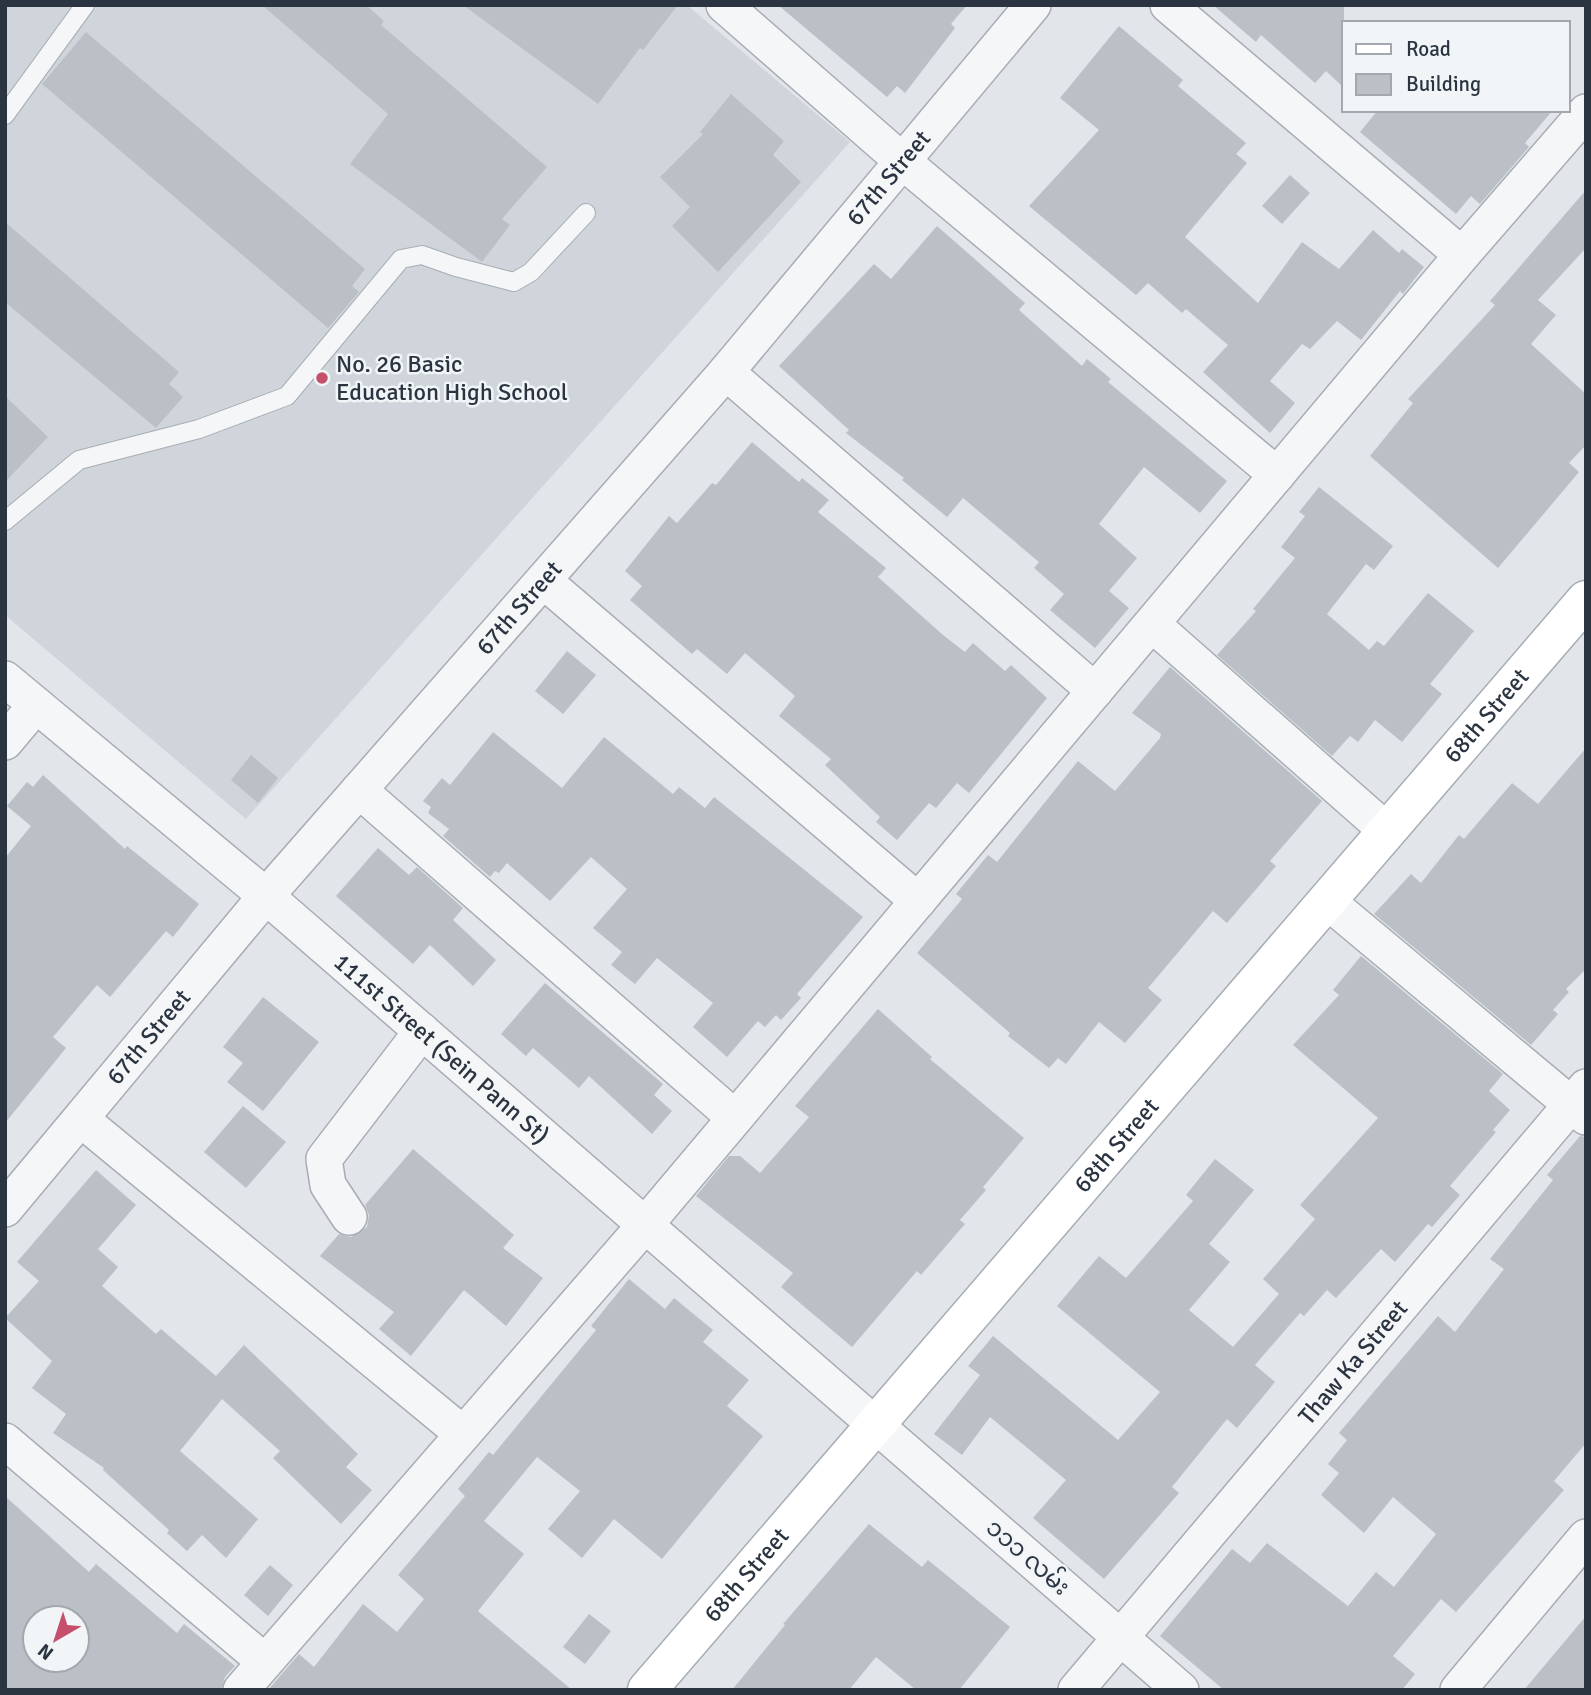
<svg xmlns="http://www.w3.org/2000/svg" width="1591" height="1695" viewBox="0 0 1591 1695" font-family="Signika,'Noto Sans Myanmar',sans-serif">
<style>
.built{fill:#d0d5db}
.building{fill:#bac0c6;fill-rule:evenodd}
.lines{fill:none;stroke-linecap:round;stroke-linejoin:round}
.service-casing{stroke:#a7adb4;stroke-width:20}
.minor-casing{stroke:#a7adb4;stroke-width:38}
.secondary-casing{stroke:#a7adb4;stroke-width:41}
.service{stroke:#f5f6f8;stroke-width:18}
.minor{stroke:#f5f6f8;stroke-width:35}
.secondary{stroke:#fff;stroke-width:38}
.poi-dot{fill:#c6506c;stroke:#f2f5f7;stroke-width:2.5}
.labels{text-anchor:middle;stroke-width:5;stroke-linejoin:round;paint-order:stroke}
.street-label{font-size:24px;fill:#2b3541;stroke:#f2f5f7}
.poi-label{font-size:24px;fill:#2b3541;stroke:#f2f5f7;text-anchor:start}
</style>
<rect width="100%" height="100%" fill="#e2e6ea"/>
<!-- built -->
<path class="built" d="M5,5H687L850,142L246,819L5,615Z"/>
<!-- building -->
<g class="building">
<path d="M262,5H366L384,21L381,25L547,167L502,219L510,225L482,262L350,164L388,114Z"/>
<path d="M463,5H678L643,50L640,48L598,104Z"/>
<path d="M778,5H967L951,24L955,28L905,93L897,86L887,97Z"/>
<path d="M1213,5H1344V88L1326,71L1315,83L1261,35L1256,42Z"/>
<path d="M1119,26L1183,80L1178,86L1246,143L1236,154L1247,163L1185,237L1258,303L1302,242L1339,269L1373,230L1399,253L1402,249L1424,267L1403,294L1400,291L1361,340L1337,321L1310,349L1302,344L1270,381L1295,403L1270,433L1203,372L1228,345L1186,309L1182,313L1148,283L1136,295L1029,206L1099,130L1060,98Z"/>
<path d="M86,32L365,269L352,286L359,292L328,328L42,84Z"/>
<path d="M731,94L784,141L773,155L801,182L718,272L672,226L690,207L660,177L703,134L700,132Z"/>
<path d="M1378,110H1553L1525,143L1529,147L1480,204L1471,196L1456,214L1360,132Z"/>
<path d="M1290,175L1310,193L1282,224L1262,206Z"/>
<path d="M1586,190V248L1538,300L1556,315L1531,344L1586,394V445L1569,463L1579,472L1498,568L1370,456L1413,403L1408,399L1495,305L1490,301Z"/>
<path d="M5,222L179,372L169,384L183,397L156,428L5,302Z"/>
<path d="M937,226L1025,303L1019,310L1082,366L1087,359L1111,379L1108,382L1227,481L1200,513L1144,467L1099,524L1137,558L1109,591L1129,608L1095,648L1050,610L1064,594L1034,568L1039,562L963,498L947,517L902,480L904,478L846,433L849,430L779,366L874,264L891,279Z"/>
<path d="M5,396L48,437L5,482Z"/>
<path d="M752,442L799,482L802,478L829,500L818,512L886,568L878,577L943,635L965,652L973,643L1005,671L1011,665L1047,698L969,793L957,783L936,808L929,803L897,840L876,822L880,817L825,765L831,759L779,716L795,696L745,653L727,674L697,649L692,654L630,600L642,586L625,571L669,516L677,523L712,483L716,485Z"/>
<path d="M1319,487L1393,546L1374,570L1366,564L1327,614L1369,650L1377,641L1384,646L1428,593L1474,631L1430,684L1442,694L1402,742L1375,720L1358,742L1350,736L1332,756L1217,655L1256,611L1253,609L1295,558L1281,547L1305,516L1299,512Z"/>
<path d="M567,651L596,675L563,714L535,691Z"/>
<path d="M1170,667L1322,801L1270,861L1276,866L1227,923L1213,911L1148,988L1162,1000L1125,1043L1099,1022L1066,1064L1058,1058L1049,1068L1008,1036L1010,1033L917,953L962,899L956,894L988,855L997,862L1078,761L1115,791L1160,738L1161,734L1132,713Z"/>
<path d="M493,732L562,788L604,737L673,794L679,787L705,808L714,797L863,917L797,994L801,998L781,1020L776,1015L765,1027L758,1021L727,1057L693,1027L713,1003L657,958L635,984L611,965L622,952L593,928L627,889L591,857L550,901L507,863L499,873L495,871L490,877L443,836L449,829L428,813L431,807L423,801L442,778L450,785Z"/>
<path d="M1586,748V969L1566,989L1569,992L1553,1010L1558,1014L1531,1045L1374,914L1411,874L1421,883L1459,835L1464,839L1512,783L1538,804Z"/>
<path d="M251,755L278,778L258,803L231,780Z"/>
<path d="M43,775L125,849L127,846L199,904L173,937L166,931L110,997L97,985L53,1037L66,1048L5,1123V858L31,826L7,806L27,782L33,787Z"/>
<path d="M378,848L409,875L417,867L463,908L453,920L496,960L473,986L430,945L413,964L336,896Z"/>
<path d="M1361,956L1503,1074L1489,1091L1510,1110L1493,1130L1496,1132L1450,1186L1460,1195L1432,1227L1428,1224L1395,1262L1381,1249L1336,1298L1327,1290L1304,1316L1300,1313L1255,1365L1275,1382L1237,1428L1227,1419L1172,1487L1179,1493L1104,1579L1033,1518L1066,1480L990,1417L962,1455L934,1434L980,1375L968,1366L993,1336L1118,1440L1160,1392L1057,1306L1099,1256L1126,1278L1193,1201L1186,1195L1215,1159L1254,1190L1209,1244L1230,1262L1189,1310L1233,1347L1279,1294L1263,1279L1315,1219L1300,1205L1378,1118L1293,1045L1339,995L1333,990Z"/>
<path d="M545,983L663,1084L654,1095L672,1111L652,1134L589,1076L579,1088L533,1048L526,1056L501,1034Z"/>
<path d="M263,997L319,1042L263,1111L227,1082L243,1063L223,1047Z"/>
<path d="M878,1009L932,1057L930,1059L1024,1138L983,1187L986,1190L960,1220L965,1224L921,1275L917,1271L852,1347L781,1287L793,1273L696,1196L729,1156H740L760,1173L809,1117L795,1106Z"/>
<path d="M243,1106L286,1142L246,1188L204,1152Z"/>
<path d="M1580,1136L1586,1137V1443L1554,1481L1564,1490L1456,1612L1441,1599L1393,1656L1415,1674L1402,1690H1224L1160,1636L1232,1549L1250,1563L1267,1543L1348,1606L1376,1572L1394,1587L1436,1534L1393,1497L1364,1533L1321,1495L1339,1473L1328,1464L1347,1440L1339,1433L1438,1316L1455,1332L1504,1269L1490,1259L1553,1180L1547,1175Z"/>
<path d="M413,1149L514,1235L503,1248L543,1278L506,1326L464,1290L411,1356L379,1329L394,1312L320,1256L339,1234L351,1237L367,1227L369,1215L365,1205Z"/>
<path d="M96,1170L136,1205L98,1249L118,1267L102,1286L156,1334L161,1329L216,1376L244,1345L358,1454L346,1467L372,1490L341,1524L273,1458L280,1451L222,1399L180,1451L258,1519L226,1558L202,1535L187,1551L167,1533L169,1530L103,1470L104,1468L53,1433L66,1414L32,1388L52,1361L5,1318L39,1281L17,1262Z"/>
<path d="M629,1279L665,1309L674,1298L713,1330L703,1342L749,1380L727,1406L763,1436L662,1559L614,1519L582,1558L548,1529L580,1491L537,1457L484,1521L524,1554L478,1611L572,1690H268L299,1654L314,1667L363,1604L397,1632L424,1599L398,1575L465,1496L458,1489L489,1452L493,1455L596,1330L591,1326Z"/>
<path d="M5,1496L89,1572L96,1564L177,1633L184,1624L235,1666L225,1677L221,1690H5ZM35,1618H77V1660H35Z"/>
<path d="M869,1524L922,1567L928,1560L1010,1627L959,1690H916L876,1657L849,1690H732L785,1625L783,1624Z"/>
<path d="M270,1565L293,1585L268,1616L244,1595Z"/>
<path d="M589,1614L611,1631L585,1664L563,1647Z"/>
<path d="M1586,1616V1690H1524Z"/>
</g>
<g class="lines">
<!-- service casing -->
<g class="service-casing">
<g id="service">
<path d="M5,115L85,5"/>
<path d="M5,521L79,460L199,429L287,396L401,259L422,255L456,267L514,282L531,272L586,213"/>
</g>
</g>
<!-- minor casing -->
<g class="minor-casing">
<g id="minor">
<path d="M724,5L901,160L1277,475"/>
<path d="M1168,5L1462,255"/>
<path d="M726,372L1095,691"/>
<path d="M544,581L918,901"/>
<path d="M1152,624L1387,831"/>
<path id="s1" d="M5,679L266,896L1181,1690"/>
<path d="M5,742L36,705"/>
<path d="M359,790L735,1118"/>
<path d="M1327,901L1586,1117"/>
<path d="M82,1120L463,1434"/>
<path id="s2" d="M5,1209L266,896L726,372L1033,5"/>
<path d="M349,1217L328,1185L324,1159L422,1031"/>
<path d="M5,1441L265,1662"/>
<path d="M241,1690L645,1225L1462,255L1586,112"/>
<path id="s3" d="M1076,1690L1586,1087"/>
<path d="M1458,1690L1586,1537"/>
</g>
</g>
<!-- secondary casing -->
<g class="secondary-casing">
<g id="secondary">
<path id="s4" d="M647,1690L1586,600"/>
</g>
</g>
<!-- service -->
<use href="#service" class="service"/>
<!-- minor -->
<use href="#minor" class="minor"/>
<!-- secondary -->
<use href="#secondary" class="secondary"/>
</g>
<!-- markers -->
<circle class="poi-dot" cx="322" cy="378" r="7"/>
<g class="labels">
<!-- street labels -->
<g class="street-label">
<text dy="8" stroke="none"><textPath href="#s2" startOffset="1358">67th Street</textPath></text>
<text dy="8" stroke="none"><textPath href="#s2" startOffset="791">67th Street</textPath></text>
<text dy="8" stroke="none"><textPath href="#s4" startOffset="1286">68th Street</textPath></text>
<text dy="8" stroke="none"><textPath href="#s2" startOffset="224">67th Street</textPath></text>
<text dy="8" stroke="none"><textPath href="#s1" startOffset="572">111st Street (Sein Pann St)</textPath></text>
<text dy="8" stroke="none"><textPath href="#s4" startOffset="719">68th Street</textPath></text>
<text dy="8" stroke="none"><textPath href="#s3" startOffset="429">Thaw Ka Street</textPath></text>
<text transform="translate(1028 1557) rotate(41)" y="8">၁၁၁ လမ်း</text>
<text dy="8" stroke="none"><textPath href="#s4" startOffset="152">68th Street</textPath></text>
</g>
<!-- poi labels -->
<g class="poi-label">
<text x="336" y="372">No. 26 Basic<tspan x="336" dy="28">Education High School</tspan></text>
</g>
</g>
<!-- border -->
<rect width="1591" height="1695" fill="none" stroke="#2b3541" stroke-width="14"/>
<!-- legend -->
<rect x="1342" y="21" width="228" height="91" fill="#f2f5f7" stroke="#a2a8ae" stroke-width="2"/>
<rect x="1356" y="44" width="35" height="10" fill="#ffffff" stroke="#a2a8ae" stroke-width="2"/>
<text x="1406" y="56" font-size="21" fill="#2b3541">Road</text>
<rect x="1356" y="74" width="35" height="21" fill="#bac0c6" stroke="#a2a8ae" stroke-width="2"/>
<text x="1406" y="91" font-size="21" fill="#2b3541">Building</text>
<!-- north arrow -->
<g transform="translate(56 1639) rotate(219)"><circle r="33" fill="#f2f5f7" stroke="#a2a8ae" stroke-width="2"/>
<path d="M0-5L12 26L0 18L-12 26Z" fill="#c6506c"/>
<text y="-10" font-size="19" font-weight="bold" text-anchor="middle" fill="#2b3541">N</text>
</g>
</svg>
